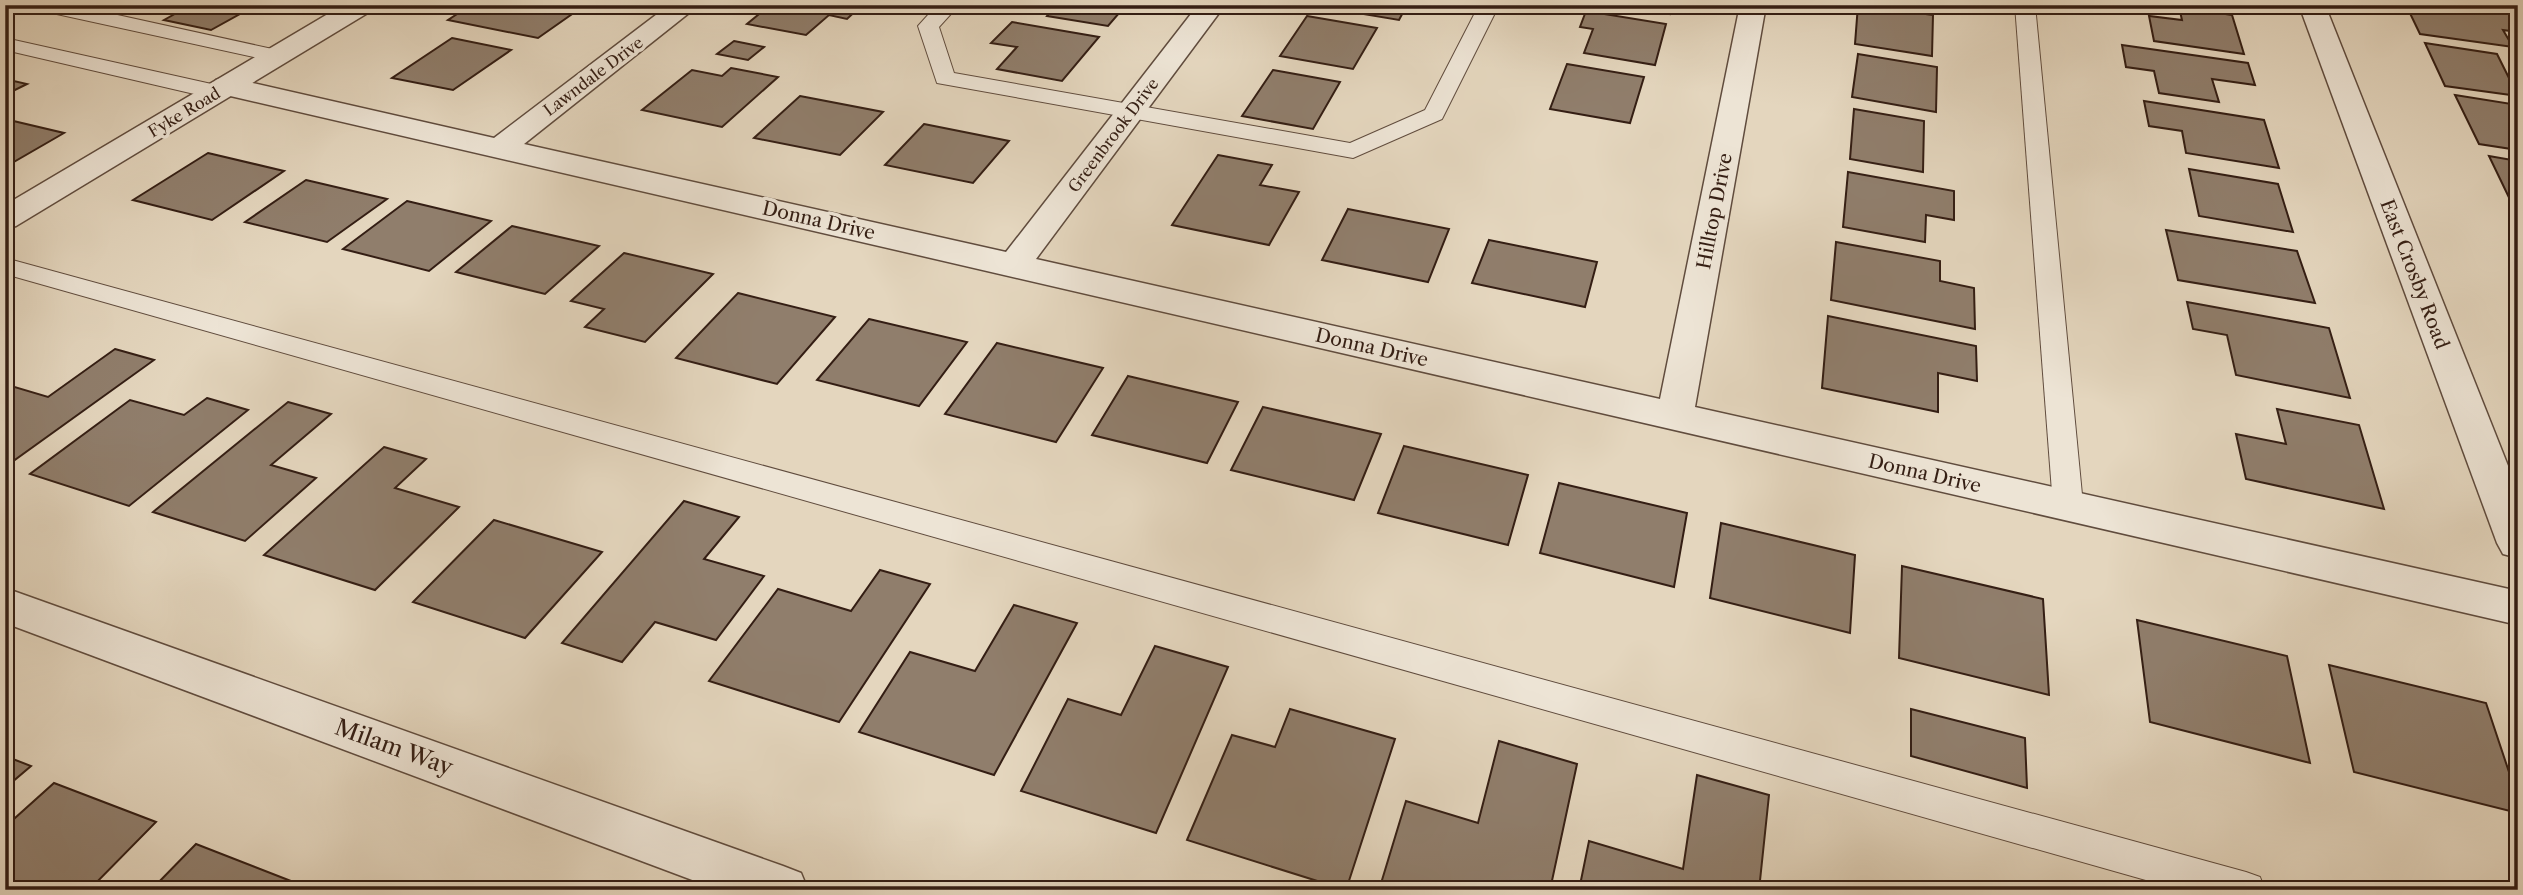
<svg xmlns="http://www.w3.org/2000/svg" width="2523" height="895" viewBox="0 0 2523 895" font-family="'Libre Caslon Text',serif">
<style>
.building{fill:#907e6c;stroke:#341e14;stroke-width:2}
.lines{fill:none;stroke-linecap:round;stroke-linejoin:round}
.service-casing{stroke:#604c3e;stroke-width:2}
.minor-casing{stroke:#604c3e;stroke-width:3}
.tertiary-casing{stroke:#604c3e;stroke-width:3}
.service{fill:#ede4d5;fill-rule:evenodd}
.minor{fill:#ede4d5;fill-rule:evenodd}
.tertiary{fill:#ede4d5;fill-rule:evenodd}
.labels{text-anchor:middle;stroke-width:7;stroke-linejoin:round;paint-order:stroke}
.far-street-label{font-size:16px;fill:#341e14;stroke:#ede4d5}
.street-label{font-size:19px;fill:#341e14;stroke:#ede4d5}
.near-street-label{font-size:23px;fill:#341e14;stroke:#ede4d5}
</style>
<rect width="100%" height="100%" fill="#e4d6be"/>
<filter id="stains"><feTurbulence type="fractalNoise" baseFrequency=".00286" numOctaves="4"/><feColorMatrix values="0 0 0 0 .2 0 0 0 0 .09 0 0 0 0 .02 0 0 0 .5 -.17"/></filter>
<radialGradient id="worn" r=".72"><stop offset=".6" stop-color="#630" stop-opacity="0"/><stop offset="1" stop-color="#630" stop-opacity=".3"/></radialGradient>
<!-- building -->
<g class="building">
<path d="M191,5H256L211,30L164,20Z"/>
<path d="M471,5H585L538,38L448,20Z"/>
<path d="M770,5H862L847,19L829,15L806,35L747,24Z"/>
<path d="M1056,5H1126L1108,26L1047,16Z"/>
<path d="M1407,5L1399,20L1315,6V5Z"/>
<path d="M1617,5H1673L1670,14Z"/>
<path d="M1858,5L1933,15L1932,56L1855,44Z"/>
<path d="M2406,5H2470L2518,12V32L2503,30L2513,47L2420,34Z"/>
<path d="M2179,7L2232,15L2244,54L2154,41L2149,16L2182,20Z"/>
<path d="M1586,11L1666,24L1655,65L1584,53L1593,29L1580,27Z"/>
<path d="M1307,16L1377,28L1353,69L1280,56Z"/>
<path d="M1012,22L1099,37L1062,81L997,69L1017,47L991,43Z"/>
<path d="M452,38L511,50L453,90L392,78Z"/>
<path d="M734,41L764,47L748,60L717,54Z"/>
<path d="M2425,43L2497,54L2518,96L2445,86Z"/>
<path d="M2122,45L2248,63L2255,85L2212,79L2219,102L2159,93L2154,71L2126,67Z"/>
<path d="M1858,54L1937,67L1936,112L1852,97Z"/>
<path d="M1567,64L1644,77L1630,123L1550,109Z"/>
<path d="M731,68L778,77L722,127L642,110L692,70L722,76Z"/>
<path d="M1273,70L1340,82L1313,129L1242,116Z"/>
<path d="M5,79L27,84L5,95Z"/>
<path d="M2455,95L2518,105V150L2479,144Z"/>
<path d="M800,96L883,112L840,155L754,138Z"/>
<path d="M2144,101L2264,120L2279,168L2186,153L2182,131L2149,126Z"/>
<path d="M1854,109L1924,121L1923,172L1850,159Z"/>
<path d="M5,119L64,133L5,167Z"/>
<path d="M924,124L1009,141L973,183L885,165Z"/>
<path d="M208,153L284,171L212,220L133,200Z"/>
<path d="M1218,155L1272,165L1260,185L1299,192L1269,245L1172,225Z"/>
<path d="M2489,156L2518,161V210H2515Z"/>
<path d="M2189,169L2278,184L2293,232L2199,216Z"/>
<path d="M1848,172L1954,191V220L1926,215L1925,242L1843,227Z"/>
<path d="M306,180L387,199L327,242L245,222Z"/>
<path d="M407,201L491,221L429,271L343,249Z"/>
<path d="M1348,209L1449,229L1428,282L1322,260Z"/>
<path d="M512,226L599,246L545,294L456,272Z"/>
<path d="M2166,230L2297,251L2315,303L2178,280Z"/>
<path d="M1489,240L1597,262L1585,307L1472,283Z"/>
<path d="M1836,242L1940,261V281L1974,288L1975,329L1831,300Z"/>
<path d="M624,253L713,274L645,342L585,327L604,309L571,301Z"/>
<path d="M738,293L835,317L777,384L676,358Z"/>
<path d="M2187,302L2329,328L2350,398L2236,375L2227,335L2193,329Z"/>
<path d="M1828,316L1976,346L1977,381L1938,373V412L1822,388Z"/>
<path d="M869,319L967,342L919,406L817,380Z"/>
<path d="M997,343L1103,368L1056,442L945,414Z"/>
<path d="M115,349L154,360L5,467V387L8,385L48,397Z"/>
<path d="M1128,376L1238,402L1207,463L1092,435Z"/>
<path d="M207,398L248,410L129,506L30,474L130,400L184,415Z"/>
<path d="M288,402L331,414L271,465L316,478L245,541L153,512Z"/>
<path d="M1263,407L1381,434L1354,500L1231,470Z"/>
<path d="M2277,409L2359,425L2384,509L2246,479L2236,434L2286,444Z"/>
<path d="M1404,446L1528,475L1508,545L1378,513Z"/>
<path d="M384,447L426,459L395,488L459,507L375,590L264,555Z"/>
<path d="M1559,483L1687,513L1674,587L1540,553Z"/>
<path d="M684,501L739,517L704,559L764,576L716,640L655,622L622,662L562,643Z"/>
<path d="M494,520L602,552L525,638L413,602Z"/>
<path d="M1721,523L1855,555L1850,633L1710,598Z"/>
<path d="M1902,566L2043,599L2049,695L1899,658Z"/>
<path d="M880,570L930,584L839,722L709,681L778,589L851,611Z"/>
<path d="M1014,605L1077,623L994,775L859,732L910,652L975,671Z"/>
<path d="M2137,620L2287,656L2310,763L2150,722Z"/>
<path d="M1155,646L1228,667L1156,833L1021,791L1068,699L1121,715Z"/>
<path d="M2329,665L2486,703L2518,799V813L2354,772Z"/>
<path d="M1290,709L1395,739L1346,890L1187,840L1232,735L1275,747Z"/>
<path d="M1911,709L2025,738L2027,788L1911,756Z"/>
<path d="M1499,741L1577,764L1550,890H1379L1406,801L1478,823Z"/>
<path d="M5,756L31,766L5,788Z"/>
<path d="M1697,775L1769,795L1759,890H1579L1589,841L1683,869Z"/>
<path d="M54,783L156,822L89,890H5V827Z"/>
<path d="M196,844L314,890H151Z"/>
</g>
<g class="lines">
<!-- service casing -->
<g class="service-casing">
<g id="service">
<path d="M33,5H72L277,50L288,56L277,62L43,11Z"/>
<path d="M937,5H959L939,27L954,73L1350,143L1425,110L1479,5H1499L1442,119L1353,158L937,83L918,26Z"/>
<path d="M2015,5H2035L2083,505L2079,513L2068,516L2057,513L2053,505Z"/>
<path d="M5,38L216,85L227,92L216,99L5,50Z"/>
<path d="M5,258L2246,872L2260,877L2265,890H2181L5,274Z"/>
</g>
</g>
<!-- minor casing -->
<g class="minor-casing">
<g id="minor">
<path d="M669,5H699L524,144L1006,252L1198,5H1225L1036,259L1660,399L1740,5H1766L1695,407L2518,591V625L226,95L216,92L212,86L216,80L226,77L494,138Z"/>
<path d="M5,588L783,866L801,873L808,890H719L5,623Z"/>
</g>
</g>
<!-- tertiary casing -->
<g class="tertiary-casing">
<g id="tertiary">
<path d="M343,5H375L371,11L16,226L5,229V205Z"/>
<path d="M2299,5H2325L2518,491V558L2503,554L2497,543Z"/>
</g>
</g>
<!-- service -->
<use href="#service" class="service"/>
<!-- minor -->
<use href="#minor" class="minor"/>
<!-- tertiary -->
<use href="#tertiary" class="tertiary"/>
</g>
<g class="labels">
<!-- far-street labels -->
<g class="far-street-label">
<text transform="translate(593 76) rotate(-37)" y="6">Lawndale Drive</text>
<text transform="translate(184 112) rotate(-31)" y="6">Fyke Road</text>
<text transform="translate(1113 135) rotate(-53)" y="6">Greenbrook Drive</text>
</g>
<!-- street labels -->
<g class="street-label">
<text transform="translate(1714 211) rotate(-79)" y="7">Hilltop Drive</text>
<text transform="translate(819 220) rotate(13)" y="7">Donna Drive</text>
<text transform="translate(2415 274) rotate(69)" y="7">East Crosby Road</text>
<text transform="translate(1372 347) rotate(13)" y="7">Donna Drive</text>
<text transform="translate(1925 473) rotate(13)" y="7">Donna Drive</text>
</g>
<!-- near-street labels -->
<g class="near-street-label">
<text transform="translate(394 747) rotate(20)" y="8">Milam Way</text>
</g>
</g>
<!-- margin -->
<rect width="2523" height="895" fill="none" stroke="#e4d6be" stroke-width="28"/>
<rect x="7" y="7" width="2509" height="881" fill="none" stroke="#341e14" stroke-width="3.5"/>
<rect x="14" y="14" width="2495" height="867" fill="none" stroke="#341e14" stroke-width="2"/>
<rect width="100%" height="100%" filter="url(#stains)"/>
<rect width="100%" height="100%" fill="url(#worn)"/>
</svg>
